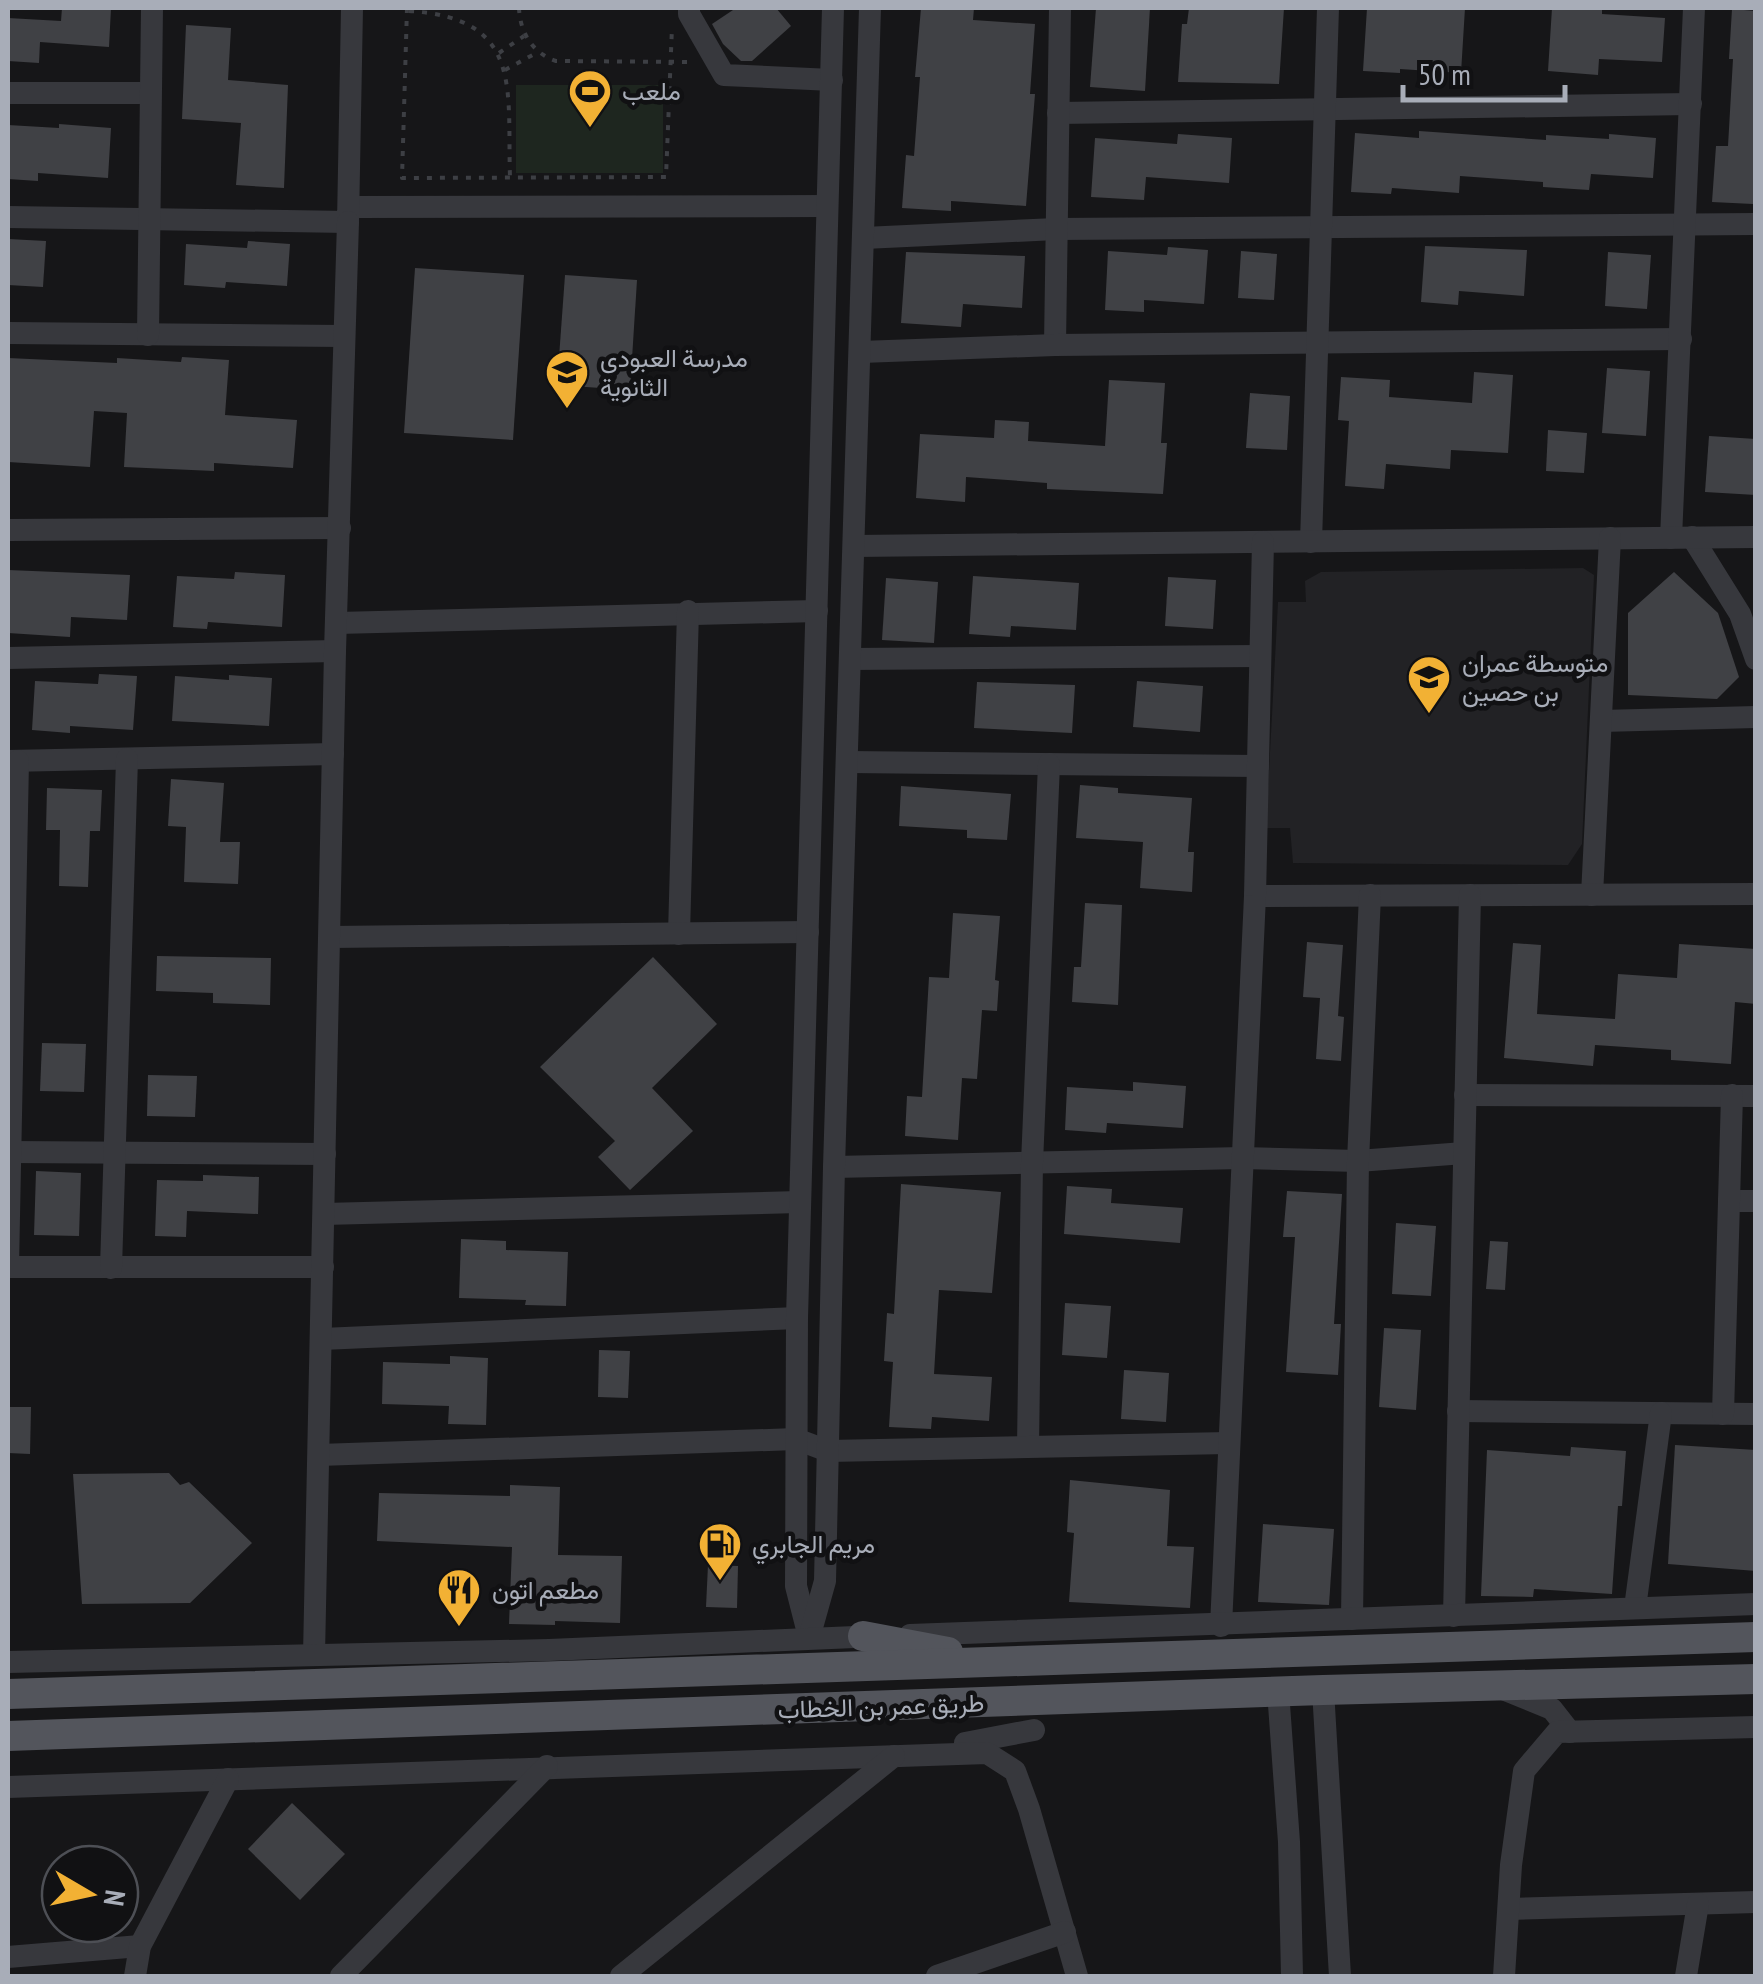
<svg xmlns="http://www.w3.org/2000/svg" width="1763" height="1984" viewBox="0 0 1763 1984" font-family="'PT Sans Narrow',Vazirmatn,sans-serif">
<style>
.built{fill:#222225}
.green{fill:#1e261f}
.building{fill:#404145}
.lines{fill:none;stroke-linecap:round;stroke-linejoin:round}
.path{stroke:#3d3f44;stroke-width:4;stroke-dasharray:5 8;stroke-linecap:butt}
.minor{stroke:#37383d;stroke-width:22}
.major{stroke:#53555c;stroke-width:30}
.labels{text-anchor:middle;stroke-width:9;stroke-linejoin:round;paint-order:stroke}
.poi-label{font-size:25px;fill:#a8adb8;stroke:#111113;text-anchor:start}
.street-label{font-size:25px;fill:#a8adb8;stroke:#111113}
</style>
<rect width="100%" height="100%" fill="#161618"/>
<!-- built -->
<path class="built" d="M1583,568L1594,575L1582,844L1568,865L1293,863L1290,828H1266L1278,602H1306L1305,581L1321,572Z"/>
<!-- green -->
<rect class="green" x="516" y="85" width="147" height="88"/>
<!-- building -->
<g class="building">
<path d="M62,8H111L109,47L40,42L39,63L8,61V18L61,21Z"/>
<path d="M736,8H776L791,26L752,61H741L723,44L712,24Z"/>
<path d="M921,8H974L973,20L1035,24L1030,94H1035L1026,206L951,201V211L902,208L906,155L914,156L920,77H915Z"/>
<path d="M1096,8H1150L1145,91L1090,87Z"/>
<path d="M1189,8H1284L1279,84L1178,82L1182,24H1187Z"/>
<path d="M1367,8H1465L1461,73L1400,69V73L1363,71Z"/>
<path d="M1552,8H1602V14L1665,18L1662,62L1599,59L1598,75L1548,71Z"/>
<path d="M1732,9L1756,11L1753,204L1712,202L1716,146H1728L1733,59H1729Z"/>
<path d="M186,25L231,28L228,80L288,85L284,188L236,185L241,123L182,119Z"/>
<path d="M59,124L111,128L108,178L38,173V181L8,179V125L59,128Z"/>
<path d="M1419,131L1546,140V135L1609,139V134L1656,138L1653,178L1591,174L1589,190L1543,187V182L1460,176L1459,193L1392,188L1391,194L1351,192L1355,133L1419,138Z"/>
<path d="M1178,134L1232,138L1229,183L1146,177L1144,200L1091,197L1095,138L1177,144Z"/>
<path d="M8,239L46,241L43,287L8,285Z"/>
<path d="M248,241L290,244L287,286L226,282L225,288L184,285L186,244L247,248Z"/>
<path d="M1425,246L1527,250L1524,296L1459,291L1458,305L1421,302Z"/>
<path d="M1168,247L1208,250L1204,304L1144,300V312L1105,310L1108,251L1167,255Z"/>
<path d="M1241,251L1277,254L1274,300L1238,298Z"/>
<path d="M906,252L1025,256L1022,308L963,304L961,327L901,323Z"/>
<path d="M1608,252L1651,255L1647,309L1605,306Z"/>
<path d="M415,268L524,275L513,440L404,433Z"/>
<path d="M565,275L637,280L630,390L557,385Z"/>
<path d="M182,357L229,360L225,415L297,420L293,468L214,463V471L124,467L127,413L94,411L90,467L8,462V358L117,363V358L181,362Z"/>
<path d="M1607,368L1650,371L1646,436L1602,433Z"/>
<path d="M1474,372L1513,375L1508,453L1451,450L1450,469L1386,464L1384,489L1345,486L1349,421L1338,420L1341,377L1390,380L1389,397L1472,403Z"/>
<path d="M1109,380L1165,383L1161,443H1167L1163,494L1047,489V483L966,477L965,502L916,498L920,434L994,438L995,420L1029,422L1028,441L1105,446Z"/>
<path d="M1250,393L1290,396L1287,450L1246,448Z"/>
<path d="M1548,430L1587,433L1584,473L1546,471Z"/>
<path d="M1709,436L1756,439V495L1705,492Z"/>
<path d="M8,570L130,575L127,620L71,617L70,637L8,633Z"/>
<path d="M235,572L285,575L282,627L208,622L207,629L173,627L177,576L234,579Z"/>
<path d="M1674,572L1718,613L1739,677L1717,699L1628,695V613Z"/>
<path d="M973,576L1079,583L1076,630L1011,626L1010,637L969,634Z"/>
<path d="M1168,577L1216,580L1213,629L1165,626Z"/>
<path d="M886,578L938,582L934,643L882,640Z"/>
<path d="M99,674L137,676L133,730L70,726V733L32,730L35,681L98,684Z"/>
<path d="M229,675L272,678L269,726L172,721L175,676L229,680Z"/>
<path d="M1137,681L1203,686L1200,732L1133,727Z"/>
<path d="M977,682L1075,685L1072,733L974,728Z"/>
<path d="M171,779L224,783L220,842H240L238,884L184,882L186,827L168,826Z"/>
<path d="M1080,785L1118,788V793L1192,798L1188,852H1194L1192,892L1140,888L1143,842L1076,838Z"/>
<path d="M901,786L1011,794L1007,840L967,838V830L899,826Z"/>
<path d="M47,788L102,790L100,831H90L88,887L59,886L60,830H46Z"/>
<path d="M1085,903L1122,905L1118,1005L1072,1002L1074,967H1081Z"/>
<path d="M953,913L1000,916L995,980L999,981L997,1011L982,1010L977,1079L962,1078L958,1140L905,1136L907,1096L922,1097L929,977L949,978Z"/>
<path d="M1307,942L1343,945L1338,1016L1344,1017L1341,1061L1316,1059L1320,998L1303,997Z"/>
<path d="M1513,943L1541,945L1537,1014L1615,1019L1618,974L1677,978L1679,944L1756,949V1004L1735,1002L1731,1064L1671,1060V1050L1595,1045L1593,1066L1504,1058Z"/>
<path d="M157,956L271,958L270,1005L213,1003V993L156,991Z"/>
<path d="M653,957L717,1024L652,1088L693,1131L630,1190L598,1157L615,1141L540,1067Z"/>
<path d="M42,1043L86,1044L84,1092L40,1091Z"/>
<path d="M148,1075L197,1076L195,1117L147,1116Z"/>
<path d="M1133,1082L1186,1086L1183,1128L1107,1123L1106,1133L1065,1130L1067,1087L1133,1091Z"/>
<path d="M36,1171L81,1173L79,1236L34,1235Z"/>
<path d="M203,1175L259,1177L258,1214L187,1211L186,1237L155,1236L157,1180L203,1181Z"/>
<path d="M901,1184L1001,1192L992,1293L939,1290L934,1374L992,1377L989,1421L932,1417L931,1429L889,1427L893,1362L884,1361L887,1313L894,1314Z"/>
<path d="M1067,1186L1112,1189L1111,1203L1183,1208L1180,1243L1064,1234Z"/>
<path d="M1287,1191L1342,1194L1334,1324H1341L1338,1375L1286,1372L1295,1237H1283Z"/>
<path d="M1396,1223L1436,1226L1431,1296L1392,1294Z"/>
<path d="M461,1239L506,1241V1250L568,1252L566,1306L525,1305L526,1300L459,1298Z"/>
<path d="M1490,1241L1508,1242L1505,1290L1486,1289Z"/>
<path d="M1065,1303L1111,1306L1107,1358L1062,1355Z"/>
<path d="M1384,1328L1421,1330L1416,1410L1379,1407Z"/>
<path d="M599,1350L630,1351L628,1398L598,1397Z"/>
<path d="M450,1356L488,1358L486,1425L448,1424L449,1406L382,1404L383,1362L450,1364Z"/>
<path d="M1124,1370L1169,1373L1166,1422L1121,1419Z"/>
<path d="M8,1407H31L30,1454L8,1453Z"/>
<path d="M1675,1445L1756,1450V1571L1668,1564Z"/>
<path d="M1571,1447L1626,1451L1622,1506H1618L1612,1594L1534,1589L1533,1597L1481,1596L1487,1450L1570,1456Z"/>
<path d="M169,1473L180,1485L189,1482L252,1543L190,1603L82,1604L73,1474Z"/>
<path d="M1070,1480L1170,1490L1167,1546L1194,1547L1190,1608L1069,1602L1074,1533L1067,1532Z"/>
<path d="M510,1485L560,1487L558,1555L622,1556L620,1623L555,1621V1625L509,1624L512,1547L377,1541L379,1493L510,1496Z"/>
<path d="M1263,1524L1334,1529L1329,1605L1258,1602Z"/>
<path d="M708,1565L738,1566L737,1608L706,1607Z"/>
<path d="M292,1803L345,1854L300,1900L248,1849Z"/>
</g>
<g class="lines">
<!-- path -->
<g class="path">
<path d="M407,8L402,178L666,177L672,27"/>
<path d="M519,8C520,32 532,53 556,61L691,62"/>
<path d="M409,11C524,18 507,89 510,178"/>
<path d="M499,53L524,36"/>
<path d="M505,70L538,52"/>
</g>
<!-- minor -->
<g class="minor">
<path d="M689,8V14L724,75L832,80"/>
<path d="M8,93H150"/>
<path d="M1058,113L1691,104"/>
<path d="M349,207L826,206"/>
<path d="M8,217L348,222L352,8"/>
<path d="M864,238L1056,229L1756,224"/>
<path d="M8,333L344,336"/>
<path d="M148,335L152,8"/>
<path d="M1055,345L1060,8"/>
<path d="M861,352L1055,345L1681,339"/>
<path d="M8,530L340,528"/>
<path d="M1692,537L1740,614L1756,659"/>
<path d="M1671,538L1694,8"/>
<path d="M1311,542L1328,8"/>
<path d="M854,546L1756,537"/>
<path d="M337,623L817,611"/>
<path d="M8,658L335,651"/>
<path d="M850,659L1260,656"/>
<path d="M1601,721L1756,717"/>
<path d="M8,761L333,754"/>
<path d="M848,762L1258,766"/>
<path d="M1592,895L1610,538"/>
<path d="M1255,896L1756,894"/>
<path d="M679,934L688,611"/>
<path d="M331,937L808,932"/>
<path d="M1465,1095L1756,1096"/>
<path d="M8,1152L325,1154"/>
<path d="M834,1167L1242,1158L1358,1161L1464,1153"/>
<path d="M1729,1201H1756"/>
<path d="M324,1214L799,1202"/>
<path d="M8,1267L18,761"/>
<path d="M8,1267H323"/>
<path d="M111,1268L127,759"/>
<path d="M322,1339L797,1318"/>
<path d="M1458,1411L1756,1414"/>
<path d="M1723,1414L1732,1095"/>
<path d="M1028,1447L1032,1163L1049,764"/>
<path d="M319,1455L796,1439L828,1451L1228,1443"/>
<path d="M1635,1608L1661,1413"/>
<path d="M1454,1616L1470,895"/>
<path d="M1352,1619L1358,1161L1370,895"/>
<path d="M1221,1626L1255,896L1263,542"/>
<path d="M910,1635L1756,1604"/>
<path d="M809,1637L796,1586L797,1318L833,8"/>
<path d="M809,1638L825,1581L834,1167L870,8"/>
<path d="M314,1655L335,651L348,222"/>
<path d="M8,1662L549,1650L878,1636"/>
<path d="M1503,1689L1552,1709L1570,1732"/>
<path d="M1323,1690L1340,1976"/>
<path d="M1278,1691L1289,1842L1292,1976"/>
<path d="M965,1743L1034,1730"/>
<path d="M8,1787L987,1753L1015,1771L1029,1809L1077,1976"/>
<path d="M1509,1909L1756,1902"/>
<path d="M8,1957L140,1946"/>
<path d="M135,1976L140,1946L228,1779"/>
<path d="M341,1976L547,1766"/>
<path d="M621,1976L894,1756"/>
<path d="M937,1976L1065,1932"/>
<path d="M1504,1976L1511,1865L1524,1771L1557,1732L1756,1727"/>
<path d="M1686,1976L1698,1904"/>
</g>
<!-- major -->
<g class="major">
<path d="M863,1636L948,1652"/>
<path d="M8,1694L1756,1637"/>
<path d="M8,1736L1323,1690L1756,1679"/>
</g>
</g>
<!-- icons -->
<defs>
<g id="stadium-pin" transform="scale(2.25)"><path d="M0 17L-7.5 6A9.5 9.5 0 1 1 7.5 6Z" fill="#f2b134" stroke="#111113"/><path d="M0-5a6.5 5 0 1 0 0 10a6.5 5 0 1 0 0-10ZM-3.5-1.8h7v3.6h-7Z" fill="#111"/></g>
<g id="school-pin" transform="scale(2.25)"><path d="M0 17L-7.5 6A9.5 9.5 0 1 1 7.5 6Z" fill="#f2b134" stroke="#111113"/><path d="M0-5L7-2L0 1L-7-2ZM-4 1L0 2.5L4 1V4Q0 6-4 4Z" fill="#111"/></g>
<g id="fuel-pin" transform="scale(2.25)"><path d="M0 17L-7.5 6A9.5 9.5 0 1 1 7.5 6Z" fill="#f2b134" stroke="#111113"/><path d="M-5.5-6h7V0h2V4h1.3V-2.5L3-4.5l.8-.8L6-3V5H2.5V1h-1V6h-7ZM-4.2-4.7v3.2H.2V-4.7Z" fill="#111"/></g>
<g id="restaurant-pin" transform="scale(2.25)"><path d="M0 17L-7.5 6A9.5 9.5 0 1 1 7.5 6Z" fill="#f2b134" stroke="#111113"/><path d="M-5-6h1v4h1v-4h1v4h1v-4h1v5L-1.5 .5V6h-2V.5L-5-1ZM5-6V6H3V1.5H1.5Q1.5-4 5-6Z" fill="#111"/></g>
</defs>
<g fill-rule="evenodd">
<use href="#stadium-pin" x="590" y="91"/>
<use href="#school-pin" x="567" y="372"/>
<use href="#school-pin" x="1429" y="677"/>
<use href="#fuel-pin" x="720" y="1544"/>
<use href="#restaurant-pin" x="459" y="1590"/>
</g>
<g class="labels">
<!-- poi labels -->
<g class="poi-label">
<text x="622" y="100">ملعب</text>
<text x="600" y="367">مدرسة العبودي<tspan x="600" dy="29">الثانوية</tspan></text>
<text x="1462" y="672">متوسطة عمران<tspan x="1462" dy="29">بن حصين</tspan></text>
<text x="752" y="1553">مريم الجابري</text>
<text x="492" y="1599">مطعم اتون</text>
</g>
<!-- street labels -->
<g class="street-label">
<text transform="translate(881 1706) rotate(-2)" y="9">طريق عمر بن الخطاب</text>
</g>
</g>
<!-- border -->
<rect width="1763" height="1984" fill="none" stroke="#a8adb8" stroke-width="20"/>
<!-- north arrow -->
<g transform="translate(90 1894) rotate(99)"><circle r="48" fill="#111113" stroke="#4d4f55" stroke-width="2.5"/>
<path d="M0-8L18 38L0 25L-18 38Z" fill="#f2b134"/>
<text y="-15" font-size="28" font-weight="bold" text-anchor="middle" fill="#a8adb8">N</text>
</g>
<!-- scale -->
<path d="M1403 85v15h162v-15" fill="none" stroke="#a8adb8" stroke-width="5"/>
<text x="1418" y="85" font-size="30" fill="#a8adb8" stroke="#111113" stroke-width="8" paint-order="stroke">50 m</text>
</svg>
